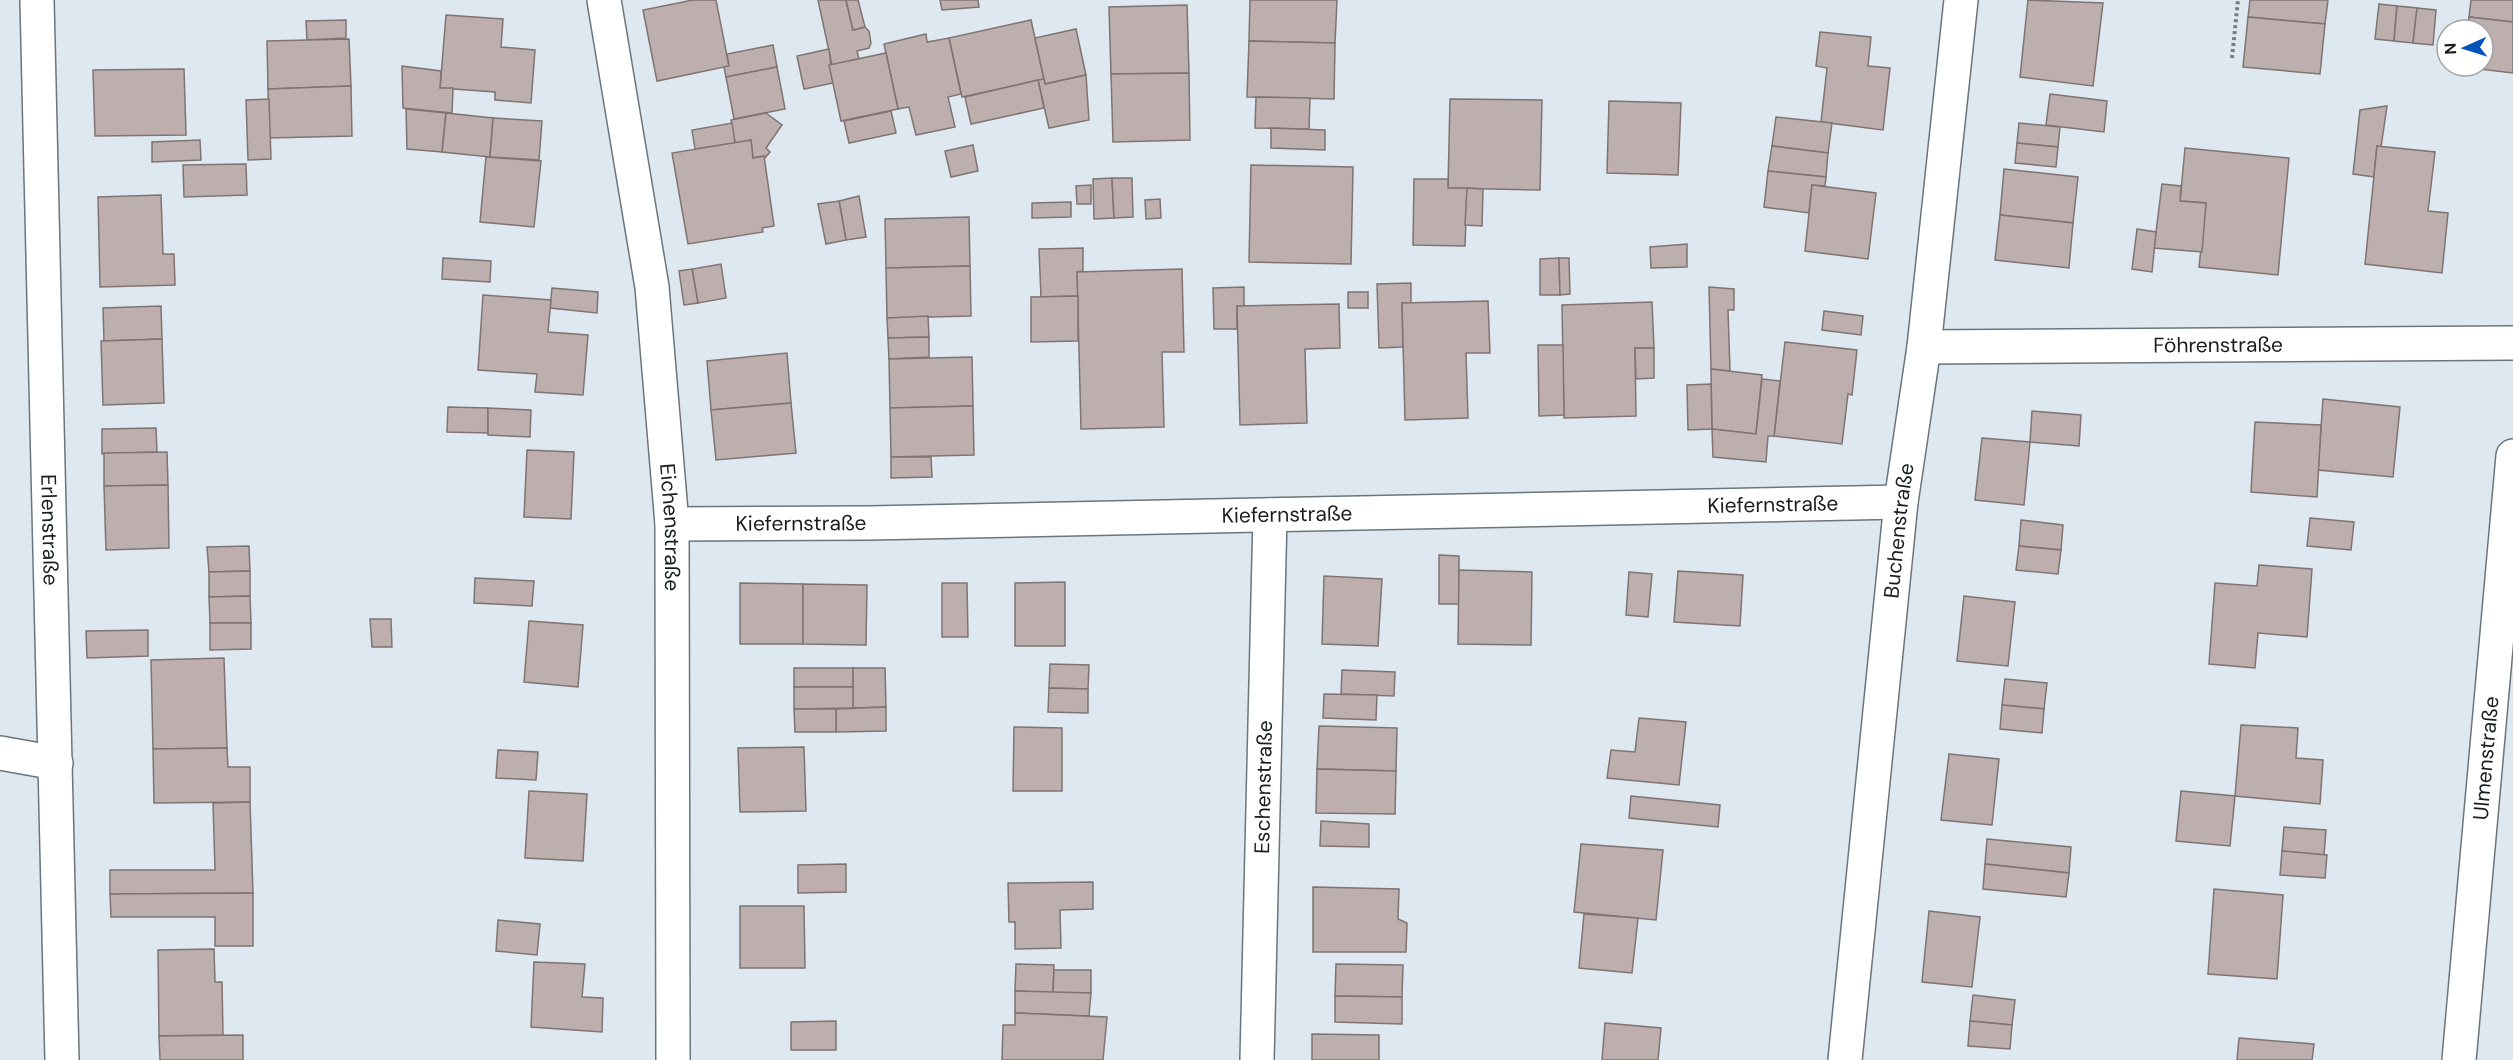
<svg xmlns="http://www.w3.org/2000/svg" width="2513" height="1060" viewBox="0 0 2513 1060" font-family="'DM Sans',sans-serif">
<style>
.building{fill:#bdafae;stroke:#807372;stroke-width:1.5}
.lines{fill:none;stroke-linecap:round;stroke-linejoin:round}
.minor-casing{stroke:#6b757d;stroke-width:36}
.path{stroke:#777e83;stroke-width:4;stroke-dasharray:3 3;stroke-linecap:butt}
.minor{stroke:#fff;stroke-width:33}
.labels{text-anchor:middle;stroke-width:4.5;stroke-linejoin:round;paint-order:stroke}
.street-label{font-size:21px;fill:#191d20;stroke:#fff}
</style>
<rect width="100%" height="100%" fill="#dde8f0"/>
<!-- building -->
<g class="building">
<path d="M693,0H716L729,66L657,81L643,10Z"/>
<path d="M818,0H846L853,30L865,27L869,31L871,43L869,48L857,51L859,59L832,65Z"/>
<path d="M846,0H858L865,27L853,30Z"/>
<path d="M940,0H978L979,7L942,10Z"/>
<path d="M1250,0H1337L1335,43L1249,41Z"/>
<path d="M2028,0L2103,3L2093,86L2020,77Z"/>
<path d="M2250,0H2328L2325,24L2248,17Z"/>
<path d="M2471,0H2513V22L2469,17Z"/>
<path d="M2379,4L2397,6L2394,41L2375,39Z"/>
<path d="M1187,5L1189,73L1111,74L1109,7Z"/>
<path d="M2397,6L2417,8L2413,43L2394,41Z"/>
<path d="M2417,8L2436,10L2433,45L2413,43Z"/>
<path d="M446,15L503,19L501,47L535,50L531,103L495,100V92L440,88Z"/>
<path d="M2248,17L2325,24L2320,74L2243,67Z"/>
<path d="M2469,17L2513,22V73L2463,67L2483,66V30H2467Z"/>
<path d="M346,20V38L307,40L306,21Z"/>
<path d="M1031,20L1044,79L962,97L949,38Z"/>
<path d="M1076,29L1086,75L1045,84L1035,38Z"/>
<path d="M1820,32L1871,37L1868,66L1890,68L1883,130L1821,122L1827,68L1816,66Z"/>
<path d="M926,34L927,42L949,38L961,94L948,97L955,127L916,135L909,107L898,109L884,44Z"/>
<path d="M349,39L351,86L268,89L267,41Z"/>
<path d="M1249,41L1335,43L1334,99L1247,97Z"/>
<path d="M773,45L777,67L726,77L724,67L729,66L727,54Z"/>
<path d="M829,49L833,83L804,89L797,56Z"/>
<path d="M886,53L898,109L841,121L829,65Z"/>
<path d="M402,66L441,71L440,88H453L452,113L403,108Z"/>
<path d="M777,67L785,109L734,119L726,77Z"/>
<path d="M184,69L186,135L95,136L93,70Z"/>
<path d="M1189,73L1190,140L1113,142L1111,74Z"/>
<path d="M1086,75L1089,120L1049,128L1038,80L1044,79L1045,84Z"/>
<path d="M1038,80L1044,108L971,124L965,97Z"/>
<path d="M351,86L352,136L269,138L268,89Z"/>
<path d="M2050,94L2107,101L2104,132L2046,125Z"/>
<path d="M1256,97L1310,98L1309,129L1255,128Z"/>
<path d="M269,99L271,159L248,160L246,100Z"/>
<path d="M1450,99L1542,100L1540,190L1448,188Z"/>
<path d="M1609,101L1681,103L1678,175L1607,173Z"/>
<path d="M2387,106L2381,147L2377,146L2374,177L2353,174L2360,110Z"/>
<path d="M406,109L446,113L442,152L407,149Z"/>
<path d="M891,111L896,133L849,143L844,121Z"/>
<path d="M446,113L493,118L490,157L442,152Z"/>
<path d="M766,113L782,125L766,148L770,152L764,159V156L753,158L751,140L735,143L731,120Z"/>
<path d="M1776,117L1832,123L1828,153L1772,146Z"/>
<path d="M493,118L542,121L539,160L490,157Z"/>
<path d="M732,123L735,143L695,149L692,130Z"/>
<path d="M2019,123L2060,127L2058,147L2017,143Z"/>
<path d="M1271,128L1325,130V150L1271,148Z"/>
<path d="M200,140L201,160L152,162V142Z"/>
<path d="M751,140L753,158L764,156L774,226L762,228L763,232L688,244L672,153Z"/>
<path d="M2017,143L2058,147L2056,167L2015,163Z"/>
<path d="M973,145L978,171L951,177L945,151Z"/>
<path d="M1772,146L1828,153L1826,177L1768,171Z"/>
<path d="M2377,146L2435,152L2428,211L2448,213L2442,273L2365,264Z"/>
<path d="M2185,148L2289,158L2278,275L2199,267L2206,203L2180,201Z"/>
<path d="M486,157L541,161L534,227L480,222Z"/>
<path d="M246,164L247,195L184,197L183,165Z"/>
<path d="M1251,165L1353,167L1351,264L1249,262Z"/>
<path d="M2004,169L2078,177L2073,223L2000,215Z"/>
<path d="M1768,171L1826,177L1825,186L1812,185L1809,213L1764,207Z"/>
<path d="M1112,178L1114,218L1094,219L1093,179Z"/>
<path d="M1112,178H1132L1133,217L1114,218Z"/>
<path d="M1414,179H1448V188H1467L1465,246L1413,245Z"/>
<path d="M2162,184L2181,186L2180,201L2206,203L2202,252L2154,248Z"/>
<path d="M1091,185V204H1077L1076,186Z"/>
<path d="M1812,185L1876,193L1868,259L1805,251Z"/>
<path d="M1467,188L1483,189L1482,226L1465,225Z"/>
<path d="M161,195L163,254H174L175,285L100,287L98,197Z"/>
<path d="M859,196L866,237L846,240L839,201Z"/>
<path d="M1160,199L1161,218L1146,219L1145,200Z"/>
<path d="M839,201L846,240L826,244L818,204Z"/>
<path d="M1071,202V217L1032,218V203Z"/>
<path d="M2000,215L2073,223L2069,268L1995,260Z"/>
<path d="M969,217L970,266L886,268L885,219Z"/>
<path d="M2137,229L2156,232L2152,272L2132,269Z"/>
<path d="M1687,244V267L1651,268L1650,247Z"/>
<path d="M1083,248V271L1077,272L1078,296L1041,297L1039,249Z"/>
<path d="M443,258L491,261L490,282L442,279Z"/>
<path d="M1559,258L1560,295H1540V259Z"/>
<path d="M1559,258H1569L1570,294L1560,295Z"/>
<path d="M721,264L726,298L698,303L692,269Z"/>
<path d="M970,266L971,316L887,318L886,268Z"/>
<path d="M692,269L698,303L684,305L679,271Z"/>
<path d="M1182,269L1184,352H1162L1164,427L1081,429L1077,272Z"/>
<path d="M1411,283V303H1402L1403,347L1379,348L1377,284Z"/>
<path d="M1244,287V307L1237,306V329H1214L1213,288Z"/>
<path d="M1709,287L1734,289V310H1728L1730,371L1711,369Z"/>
<path d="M552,288L598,292L597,313L550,308Z"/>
<rect x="1348" y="292" width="20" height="16"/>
<path d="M483,295L551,300L548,332L588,335L583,395L535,392L537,374L478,370Z"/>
<path d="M1078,296V341L1031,342V297Z"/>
<path d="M1488,301L1490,353H1466L1468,418L1405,420L1402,303Z"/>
<path d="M1652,302L1654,348H1635L1636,416L1564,418L1562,305Z"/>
<path d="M1339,304L1340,348L1305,349L1307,423L1240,425L1237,306Z"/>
<path d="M161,306L162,339L104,341L103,308Z"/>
<path d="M1824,311L1863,316L1861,335L1822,330Z"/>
<path d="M928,316L929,337L888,338L887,318Z"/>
<path d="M929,337V357L889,359L888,338Z"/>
<path d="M162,339L164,403L103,405L101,341Z"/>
<path d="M1785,342L1857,350L1852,395L1848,394L1842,444L1774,436Z"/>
<path d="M1538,345H1563L1564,415L1539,416Z"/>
<path d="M1635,348H1654V378L1636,379Z"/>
<path d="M787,353L791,403L711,410L707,361Z"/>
<path d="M972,357L973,406L890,408L889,359Z"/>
<path d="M1711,369L1762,375L1756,434L1712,429Z"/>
<path d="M1762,379L1780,381L1774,436H1768L1766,462L1713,457L1712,429L1756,434Z"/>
<path d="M1711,384L1712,429L1688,430L1687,385Z"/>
<path d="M2323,399L2400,407L2393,477L2318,470Z"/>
<path d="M791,403L796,453L716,460L711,410Z"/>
<path d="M973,406L974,455L891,457L890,408Z"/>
<path d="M448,407L488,408V433L447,432Z"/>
<path d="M488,408L531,410L530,437L488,435Z"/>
<path d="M2032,411L2081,415L2079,446L2030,442Z"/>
<path d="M2255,422L2321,425L2317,497L2251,492Z"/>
<path d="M156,428L157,452L102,454V429Z"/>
<path d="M1982,438L2030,442L2024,505L1975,500Z"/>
<path d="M527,450L574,452L571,519L524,517Z"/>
<path d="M167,452L168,485L104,486V453Z"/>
<path d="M891,457H931L932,477L891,478Z"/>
<path d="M168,485L169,548L106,550L104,486Z"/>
<path d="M2310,518L2354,522L2351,550L2307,546Z"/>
<path d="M2021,520L2063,525L2061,550L2019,546Z"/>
<path d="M249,546L250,571L209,572L207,547Z"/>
<path d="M2019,546L2061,550L2058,574L2016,570Z"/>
<path d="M1439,555L1459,556V604H1439Z"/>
<path d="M2259,565L2312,569L2307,637L2258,633L2255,668L2209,664L2215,583L2257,586Z"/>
<path d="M1459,570L1532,572L1531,645L1458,644Z"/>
<path d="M250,571V596L209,597V572Z"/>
<path d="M1678,571L1743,575L1740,626L1674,622Z"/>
<path d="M1629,572L1652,574L1648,617L1626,615Z"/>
<path d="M1324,576L1382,579L1378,646L1322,644Z"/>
<path d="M475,578L534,581L532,606L474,603Z"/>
<path d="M1065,582V646H1015V583Z"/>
<path d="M740,583L803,584V644H740Z"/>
<path d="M942,583H967L968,637H942Z"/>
<path d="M803,584L867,585L866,645L803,644Z"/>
<path d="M250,596L251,623H210L209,597Z"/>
<path d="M1964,596L2015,602L2008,666L1957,661Z"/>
<path d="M370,619H391L392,647H372Z"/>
<path d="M529,621L583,625L578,687L524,682Z"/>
<path d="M210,623H251V649L210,650Z"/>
<path d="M148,630V656L87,658L86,631Z"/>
<path d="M224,658L227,748L153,749L151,660Z"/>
<path d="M1050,664L1089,665L1088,689L1049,688Z"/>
<rect x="794" y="668" width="59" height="19"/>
<path d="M853,668H885L886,707L853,708Z"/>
<path d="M1342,670L1395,672L1394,696L1341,694Z"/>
<path d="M2005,679L2047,683L2044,709L2002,705Z"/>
<path d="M794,687H853V708L794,709Z"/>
<path d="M1049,688L1088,689V713L1048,712Z"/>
<path d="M1324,694L1377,695L1376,720L1323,718Z"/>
<path d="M2002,705L2044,709L2042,733L2000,729Z"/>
<path d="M886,707V731L836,732V709Z"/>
<path d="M794,709H836V732H795Z"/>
<path d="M1639,718L1686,722L1679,785L1607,778L1611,750L1635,752Z"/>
<path d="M2241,725L2298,728L2296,758L2323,760L2320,804L2235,796Z"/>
<path d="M1319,726L1397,728L1396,771L1317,769Z"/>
<path d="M1014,727L1062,728V791H1013Z"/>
<path d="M804,747L806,811L740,812L738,748Z"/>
<path d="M227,748L228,767H250V802L154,803L153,749Z"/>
<path d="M498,750L538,752L536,780L496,778Z"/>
<path d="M1949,754L1999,759L1992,825L1941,820Z"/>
<path d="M1317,769L1396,771L1395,814L1316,813Z"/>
<path d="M529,791L587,794L583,861L525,858Z"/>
<path d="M2181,791L2235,796L2230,846L2176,841Z"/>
<path d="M1631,796L1720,805L1718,827L1629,818Z"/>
<path d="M250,802L253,893L110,894V870H215L213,803Z"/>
<path d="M1321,821L1369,824V847L1320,846Z"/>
<path d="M2284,827L2326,830L2324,855L2282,851Z"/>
<path d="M1987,839L2071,847L2069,873L1985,864Z"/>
<path d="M1581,844L1663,850L1656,920L1574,912Z"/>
<path d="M2282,851L2327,855L2325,878L2280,875Z"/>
<path d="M846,864V892L798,893V865Z"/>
<path d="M1985,864L2069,873L2066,897L1983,889Z"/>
<path d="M1093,882V909L1060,910L1061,948L1015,949V922H1009L1008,883Z"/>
<path d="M1313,887L1399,889L1398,919L1407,923L1406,952H1313Z"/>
<path d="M2214,889L2283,895L2277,979L2208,974Z"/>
<path d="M253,893V946H215V917H111L110,894Z"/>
<path d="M740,906H804L805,968H740Z"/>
<path d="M1929,911L1980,917L1972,987L1922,982Z"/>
<path d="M1584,914L1638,918L1632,973L1579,968Z"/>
<path d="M498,920L540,924L537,955L496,951Z"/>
<path d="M214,949L215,982H222L223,1035L159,1036L158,950Z"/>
<path d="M534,962L585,964L582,997L603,998L602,1032L531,1027Z"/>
<path d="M1016,964L1054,965L1053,993L1015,991Z"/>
<path d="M1336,964L1403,965L1402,997L1335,996Z"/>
<path d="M1054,970H1091V993H1053Z"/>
<path d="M1015,991L1091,993L1089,1016L1015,1013Z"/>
<path d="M1973,995L2015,1000L2012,1025L1970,1021Z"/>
<path d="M1335,996L1402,997V1024L1335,1022Z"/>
<path d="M1015,1013L1107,1017L1103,1060H1002L1003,1025H1015Z"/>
<path d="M836,1021V1050H791V1022Z"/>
<path d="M1970,1021L2012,1025L2010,1049L1968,1046Z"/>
<path d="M1605,1023L1661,1028L1658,1060H1602Z"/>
<path d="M1312,1034L1379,1035V1060H1312Z"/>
<path d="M243,1035V1060H160L159,1036Z"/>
<path d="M2239,1038L2314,1044L2312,1060H2237Z"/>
</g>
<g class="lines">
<!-- minor casing -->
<g class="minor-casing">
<g id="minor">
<path id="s1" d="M37,0L62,1060"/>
<path id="s2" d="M604,0L652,287L672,524L673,1060"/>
<path id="s3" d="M1924,347L2513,343"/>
<path id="s4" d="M672,524L869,523L1901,502"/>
<path d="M0,753L56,763"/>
<path id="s5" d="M1257,1060L1270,515"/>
<path id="s6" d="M1845,1060L1901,502L1924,347L1961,0"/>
<path id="s7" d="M2459,1060L2513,456"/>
</g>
</g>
<!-- path -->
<path class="path" d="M2232,58L2238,0"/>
<!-- minor -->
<use href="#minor" class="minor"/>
</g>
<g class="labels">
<!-- street labels -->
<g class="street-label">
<text dy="7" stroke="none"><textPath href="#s3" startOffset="294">Föhrenstraße</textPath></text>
<text dy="7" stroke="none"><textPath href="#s4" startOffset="1101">Kiefernstraße</textPath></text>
<text dy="7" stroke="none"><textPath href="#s4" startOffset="615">Kiefernstraße</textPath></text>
<text dy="7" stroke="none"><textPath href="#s4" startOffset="129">Kiefernstraße</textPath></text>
<text dy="7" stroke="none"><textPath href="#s2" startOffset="532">Eichenstraße</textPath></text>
<text dy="7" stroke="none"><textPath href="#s1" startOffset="530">Erlenstraße</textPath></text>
<text dy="7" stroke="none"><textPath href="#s6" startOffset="532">Buchenstraße</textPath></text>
<text dy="7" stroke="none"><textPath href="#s7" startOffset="303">Ulmenstraße</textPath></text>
<text dy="7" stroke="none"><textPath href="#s5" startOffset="273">Eschenstraße</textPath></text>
</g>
</g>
<!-- north arrow -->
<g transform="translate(2465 48) rotate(267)"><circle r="28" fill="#ffffff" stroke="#a3a5a6" stroke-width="1.5"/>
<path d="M0-4.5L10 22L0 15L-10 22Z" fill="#0453bd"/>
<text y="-9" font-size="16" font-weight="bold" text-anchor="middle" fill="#191d20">N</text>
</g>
</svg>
